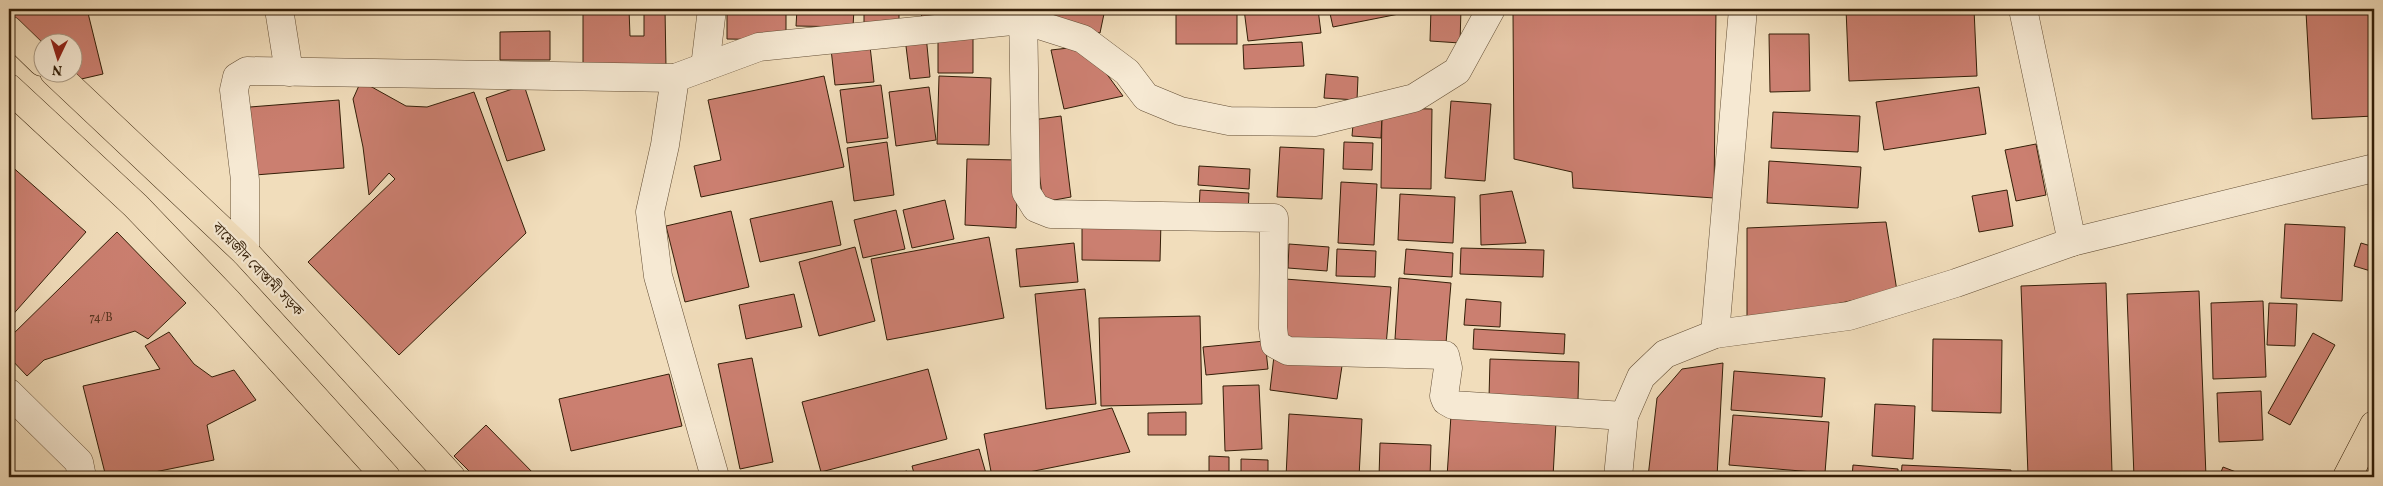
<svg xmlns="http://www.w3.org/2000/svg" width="2383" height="486" viewBox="0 0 2383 486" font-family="Vollkorn,'Noto Serif Bengali',serif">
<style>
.building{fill:#cb7f70;stroke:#341f08}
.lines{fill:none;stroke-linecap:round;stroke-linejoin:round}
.minor-casing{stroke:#634e35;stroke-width:29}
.major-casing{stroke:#341f08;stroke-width:29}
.minor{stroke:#f6e9d3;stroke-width:28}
.major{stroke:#f1ddbb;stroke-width:28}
.labels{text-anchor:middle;stroke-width:4.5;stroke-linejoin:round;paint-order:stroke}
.number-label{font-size:12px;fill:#5a3722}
.street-label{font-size:15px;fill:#341f08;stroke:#f6e9d3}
</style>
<rect width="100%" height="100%" fill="#f1ddbb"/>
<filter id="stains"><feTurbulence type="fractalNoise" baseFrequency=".004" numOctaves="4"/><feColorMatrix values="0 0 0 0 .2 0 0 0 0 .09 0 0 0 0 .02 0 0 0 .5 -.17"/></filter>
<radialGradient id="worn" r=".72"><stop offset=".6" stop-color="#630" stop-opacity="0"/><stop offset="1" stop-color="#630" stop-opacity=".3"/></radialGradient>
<!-- building -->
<g class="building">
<path d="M9,9H87L103,74L77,80L72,72V42H42V46L9,12Z"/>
<path d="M583,9H629L630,36H644V9H665L666,67L583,68Z"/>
<path d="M727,9H786V40L727,39Z"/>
<path d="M797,9H854L853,27L796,26Z"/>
<path d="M864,9H899V24L864,23Z"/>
<path d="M921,9H958L959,19L922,22Z"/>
<path d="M1036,9H1105L1100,33L1034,20Z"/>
<rect x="1176" y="9" width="61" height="35"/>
<path d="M1244,9H1318L1321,33L1248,41Z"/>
<path d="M1329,9H1419V10L1333,27Z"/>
<path d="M1431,9H1461L1460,43L1430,41Z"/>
<path d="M1547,9H1716L1714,198L1573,188L1572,172L1514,159L1513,13Z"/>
<path d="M1846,9H1974L1977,76L1849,81Z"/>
<path d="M2374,9V116L2312,119L2306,12Z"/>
<path d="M550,31V60H500V32Z"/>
<path d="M1769,34H1809L1810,91L1770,92Z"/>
<path d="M926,35L930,77L910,79L905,38Z"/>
<path d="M973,38V73H938V39Z"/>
<path d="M1302,42L1304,66L1244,69L1243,45Z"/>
<path d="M870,46L874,82L835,85L831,49Z"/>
<path d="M1086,46L1123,96L1064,109L1051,50Z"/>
<path d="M1326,74L1358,77L1357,100L1324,98Z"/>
<path d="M824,76L844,167L701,197L694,166L721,160L708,100Z"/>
<path d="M939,76L991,78L989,145L937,144Z"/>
<path d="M361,81L406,106L427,107L474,92L526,233L399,355L308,262L395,179L389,173L369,195L363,147L353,99Z"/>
<path d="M524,85L545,150L507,161L486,98Z"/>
<path d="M881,85L888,138L847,143L840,90Z"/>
<path d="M929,87L936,140L896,146L889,92Z"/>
<path d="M1979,87L1986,134L1884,150L1876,102Z"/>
<path d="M339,100L344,168L255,175L250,107Z"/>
<path d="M1451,101L1491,104L1485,181L1445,178Z"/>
<path d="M1382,108L1432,109L1431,189L1381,188Z"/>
<path d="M1773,112L1860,116L1858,152L1771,148Z"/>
<path d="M1354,113L1382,115L1381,138L1352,136Z"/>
<path d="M1061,116L1071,197L1043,202L1032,120Z"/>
<path d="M887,142L894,195L854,201L847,148Z"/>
<path d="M1344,142L1373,143L1372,170L1343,169Z"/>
<path d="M2036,144L2046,195L2016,201L2005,150Z"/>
<path d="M1280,147L1324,149L1322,199L1277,197Z"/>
<path d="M967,159L1018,160L1016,228L965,225Z"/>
<path d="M1769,161L1861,167L1858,208L1767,203Z"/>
<path d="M9,164L86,232L9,319Z"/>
<path d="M1199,166L1250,169L1249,189L1198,185Z"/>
<path d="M1341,182L1377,184L1374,245L1338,243Z"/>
<path d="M1200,190L1249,193L1248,213L1199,211Z"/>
<path d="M2007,190L2013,226L1979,232L1972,196Z"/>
<path d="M1512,191L1526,243L1481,245L1480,195Z"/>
<path d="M1400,194L1455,197L1453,243L1398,240Z"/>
<path d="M945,200L954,239L912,248L903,210Z"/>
<path d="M832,201L841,245L760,262L750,219Z"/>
<path d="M896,210L905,249L863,258L854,220Z"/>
<path d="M731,211L749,287L685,302L666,226Z"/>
<path d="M1082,221H1161L1160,261L1082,260Z"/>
<path d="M1886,222L1897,291L1747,323V228Z"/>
<path d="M2285,224L2345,227L2342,301L2281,298Z"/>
<path d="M117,232L186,303L148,339L135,331L44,360L27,376L9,357V338Z"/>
<path d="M989,237L1004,318L887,340L871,259Z"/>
<path d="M1074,243L1078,282L1020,287L1016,249Z"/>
<path d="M2361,243L2374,247V272L2354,266Z"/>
<path d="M1289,244L1329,247L1327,271L1288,268Z"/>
<path d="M855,247L875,321L819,336L799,262Z"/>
<path d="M1461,248L1544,250L1543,277L1460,274Z"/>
<path d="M1337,249L1376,251L1375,277L1336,276Z"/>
<path d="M1406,249L1453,253L1452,277L1404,274Z"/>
<path d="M1399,278L1451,283L1446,343L1395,339Z"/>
<path d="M1285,279L1391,287L1386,346L1280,337Z"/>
<path d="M2106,283L2112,472L2028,475L2021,286Z"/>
<path d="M1085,289L1096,404L1046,409L1035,294Z"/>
<path d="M2199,291L2206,477H2134L2127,294Z"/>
<path d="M794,294L802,327L746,339L739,305Z"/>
<path d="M1466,299L1501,302L1500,327L1464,325Z"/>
<path d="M2263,301L2266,377L2213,379L2211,303Z"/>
<path d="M2269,303L2297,304L2295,346L2267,345Z"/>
<path d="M1200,316L1202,404L1101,406L1099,318Z"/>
<path d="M1474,329L1565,334L1564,354L1473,349Z"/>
<path d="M169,332L194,364L212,377L234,370L256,400L207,425L214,460L130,477H106L83,386L160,369L145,346Z"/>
<path d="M2313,333L2335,345L2290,425L2268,413Z"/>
<path d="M1933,339L2002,340L2001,413L1932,411Z"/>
<path d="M1265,341L1268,369L1206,375L1203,347Z"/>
<path d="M1274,356L1342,366L1337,399L1270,390Z"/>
<path d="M752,358L773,462L740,469L718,364Z"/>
<path d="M1490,359L1579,362L1578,400L1489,398Z"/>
<path d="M1723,363L1717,477H1648L1657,398L1682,369Z"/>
<path d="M928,369L947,439L821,472L802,402Z"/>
<path d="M1734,371L1825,378L1822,417L1731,410Z"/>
<path d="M669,374L682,426L571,451L559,399Z"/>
<path d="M1259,385L1262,449L1225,451L1223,386Z"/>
<path d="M2261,391L2263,440L2219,442L2217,393Z"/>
<path d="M1875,404L1915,406L1913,459L1872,456Z"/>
<path d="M1112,408L1130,452L1004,477H992L984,434Z"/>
<path d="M1186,412V435H1148V413Z"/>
<path d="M1289,414L1362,419L1359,477H1286Z"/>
<path d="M1451,415L1556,422L1553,477H1447Z"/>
<path d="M1733,415L1829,422L1825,473L1729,465Z"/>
<path d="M486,425L537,477H475L454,456Z"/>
<path d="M1380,443L1431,445L1430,477H1379Z"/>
<path d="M979,449L987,477H915L912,466Z"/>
<path d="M1209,456L1229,457V477H1209Z"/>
<path d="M1241,459L1268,460V477H1241Z"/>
<path d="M1853,465L1898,469V477H1852Z"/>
<path d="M1902,465L2011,470V477H1901Z"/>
<path d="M2223,467L2249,477H2219Z"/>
<path d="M907,471L909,477H881Z"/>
</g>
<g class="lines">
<!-- minor casing -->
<g class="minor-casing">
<g id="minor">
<path d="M279,9L289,72"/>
<path d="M1023,9L1026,192L1036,208L1051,214L1274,218L1273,328L1275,344L1288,351L1445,355L1448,368L1444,396L1446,401L1453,405L1624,416"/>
<path d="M2023,9L2072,242"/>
<path d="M705,67L712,9"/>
<path d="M245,252V180L234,90L237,77L247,71L675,78"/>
<path d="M1715,334L1743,9"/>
<path d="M9,393L79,462L82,477"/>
<path d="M715,477L658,276L650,212L665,145L675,78L759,47L1023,20L1083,39L1127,72L1146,97L1180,111L1229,121L1316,122L1414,98L1457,71L1491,9"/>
<path d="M1618,477L1624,416L1641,377L1665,354L1715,334L1849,316L1956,283L2072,242L2374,168"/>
</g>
</g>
<!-- major casing -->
<g class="major-casing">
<g id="major">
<path d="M9,30L42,62"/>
<path d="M54,72L245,252L451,477"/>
<path d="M9,88L136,206L227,301L386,477"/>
<path d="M2347,477L2374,425"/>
</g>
</g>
<!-- minor -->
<use href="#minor" class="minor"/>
<!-- major -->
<use href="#major" class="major"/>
</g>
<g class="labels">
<!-- number labels -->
<g class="number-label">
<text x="101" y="321">74/B</text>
</g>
<!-- street labels -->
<g class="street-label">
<text transform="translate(258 269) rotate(46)" y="5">বায়েজীদ বোস্তামী সড়ক</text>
</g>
</g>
<!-- margin -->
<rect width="2383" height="486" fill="none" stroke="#f1ddbb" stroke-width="30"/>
<rect x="10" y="10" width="2363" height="466" fill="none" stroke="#341f08" stroke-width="2.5"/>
<rect x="15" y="15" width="2353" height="456" fill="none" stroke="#341f08"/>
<!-- north arrow -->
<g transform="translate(58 58) rotate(184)"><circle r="24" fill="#f6e9d3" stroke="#a89882"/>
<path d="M0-4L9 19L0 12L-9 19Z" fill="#8f2418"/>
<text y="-8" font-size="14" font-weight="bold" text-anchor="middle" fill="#341f08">N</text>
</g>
<rect width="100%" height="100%" filter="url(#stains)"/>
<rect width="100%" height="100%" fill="url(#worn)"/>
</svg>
